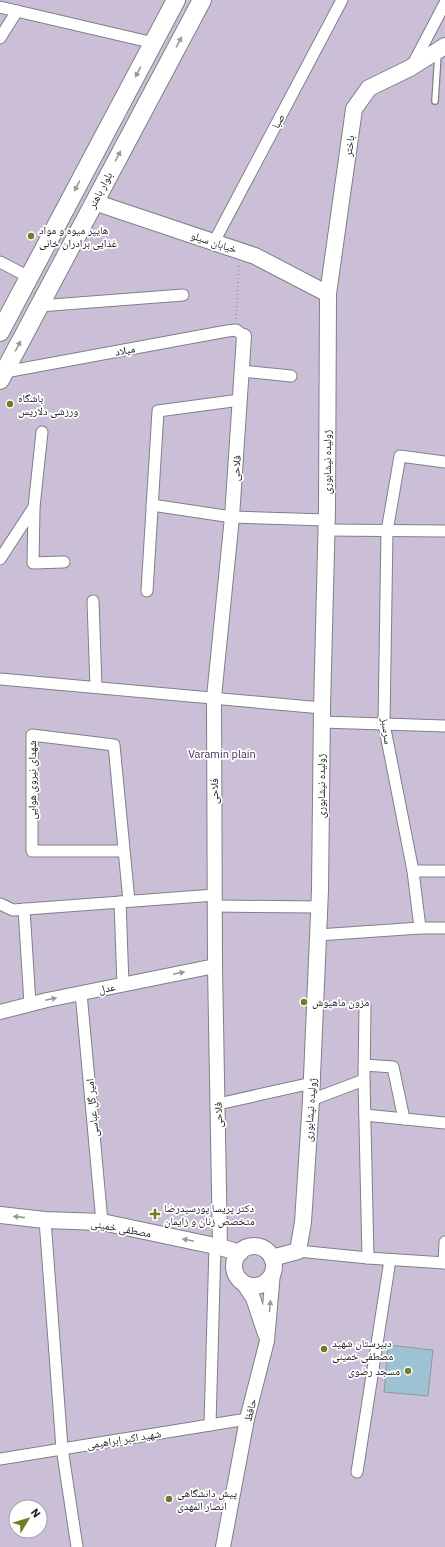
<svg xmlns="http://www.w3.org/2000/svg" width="445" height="1547" viewBox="0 0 445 1547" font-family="'IBM Plex Sans','Noto Naskh Arabic',sans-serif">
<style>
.green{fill:#cbbfd7;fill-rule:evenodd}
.building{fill:#9cc2d3;stroke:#93989b}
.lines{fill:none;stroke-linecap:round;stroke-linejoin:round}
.service-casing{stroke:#7e8185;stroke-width:8}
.minor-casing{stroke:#7e8185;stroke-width:13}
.tertiary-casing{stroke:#7e8185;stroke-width:16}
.secondary-casing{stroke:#7e8185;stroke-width:18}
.primary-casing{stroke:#7e8185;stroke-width:20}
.path{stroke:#9fa2a6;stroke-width:2;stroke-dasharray:1 3;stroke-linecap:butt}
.service{stroke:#fff;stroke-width:5.5}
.minor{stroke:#fff;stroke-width:11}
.tertiary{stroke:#fff;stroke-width:14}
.secondary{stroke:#fff;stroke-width:16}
.primary{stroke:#fff;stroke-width:18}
.oneway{fill:#989899}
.poi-dot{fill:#727c28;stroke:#fff;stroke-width:1.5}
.labels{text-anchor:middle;stroke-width:3.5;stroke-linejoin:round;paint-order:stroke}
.street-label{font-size:11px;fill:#191a1c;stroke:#fff}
.poi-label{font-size:11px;fill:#191a1c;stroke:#fff;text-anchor:start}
.park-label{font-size:11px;fill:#422b56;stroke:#fff}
</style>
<rect width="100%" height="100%" fill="#f3f7fc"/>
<!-- green -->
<path class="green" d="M0,0H445V1547H0ZM16,1507H40V1531H16Z"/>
<!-- building -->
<path class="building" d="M388,1345L433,1350L428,1396L384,1392Z"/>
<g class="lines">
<!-- service casing -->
<g class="service-casing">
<path id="service" d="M435,101L438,54"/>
</g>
<!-- minor casing -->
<g class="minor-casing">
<g id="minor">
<path d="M0,7L154,43"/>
<path d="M0,38L17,11"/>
<path d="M412,66L445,3"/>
<path d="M214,242L342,0"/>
<path d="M0,262L29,277"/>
<path d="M39,306L183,295"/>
<path d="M242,371L291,376"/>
<path d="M5,372L227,331L236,330L244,336"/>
<path d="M152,505L232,517L326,520"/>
<path d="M34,508L33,563L64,562"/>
<path d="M326,530L445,531"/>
<path d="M0,559L34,507L42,432"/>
<path d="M147,591L158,411L240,400"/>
<path d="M93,601L96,687"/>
<path d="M0,679L322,708"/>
<path d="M322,722L445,726"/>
<path d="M124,851H32V735L114,745L129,901"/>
<path d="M413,871H445"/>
<path d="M120,902L123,985"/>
<path d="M0,904L13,910L215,895"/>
<path d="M215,906L319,907"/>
<path d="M24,909L30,1004"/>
<path d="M420,928L413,871L384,724L387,531L400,456L445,462"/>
<path d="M318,935L420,928H445"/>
<path d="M81,993L102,1222"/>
<path d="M365,1007L364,1080L368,1258"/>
<path d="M364,1065L393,1067L404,1119"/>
<path d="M311,1100L364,1080"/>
<path d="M218,1104L312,1083"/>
<path d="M365,1115L445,1123"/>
<path d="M45,1220L62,1448L77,1547"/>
<path d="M298,1251L368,1258L445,1263"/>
<path d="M444,1263L445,1242"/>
<path d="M210,1425L215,1246"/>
<path d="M0,1459L247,1419"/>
<path d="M357,1472L390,1260"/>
</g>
</g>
<!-- tertiary casing -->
<g class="tertiary-casing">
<g id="tertiary">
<path d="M0,1012L47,1000L215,966"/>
<path d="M220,1247L215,966L214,697L232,517L244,336"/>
<path d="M243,1283L253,1298L265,1334"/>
<path d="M223,1547L247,1419L267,1341L273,1272"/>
</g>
</g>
<!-- secondary casing -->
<g class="secondary-casing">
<g id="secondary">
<path d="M94,202L255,256L328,294"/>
<path d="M0,1215L45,1220L102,1222L220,1247L240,1253"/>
<circle cx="254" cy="1266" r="20"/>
<path d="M272,1258L298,1251L303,1222L311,1100L320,890L322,708L327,510L328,294L354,109L369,88L410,68L445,46"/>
</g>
</g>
<!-- primary casing -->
<g class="primary-casing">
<g id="primary">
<path d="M0,332L176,0"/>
<path d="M0,380L202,0"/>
</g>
</g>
<!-- path -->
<path class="path" d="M236,319L239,265"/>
<!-- service -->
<use href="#service" class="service"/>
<!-- minor -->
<use href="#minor" class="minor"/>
<!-- tertiary -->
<use href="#tertiary" class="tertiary"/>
<!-- secondary -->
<use href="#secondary" class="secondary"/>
<!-- primary -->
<use href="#primary" class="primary"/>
</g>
<!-- one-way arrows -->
<defs><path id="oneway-solid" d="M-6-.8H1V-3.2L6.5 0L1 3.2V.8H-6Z"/></defs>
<g class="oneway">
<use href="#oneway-solid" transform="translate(179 42) rotate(-62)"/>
<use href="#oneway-solid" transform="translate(138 72) rotate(118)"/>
<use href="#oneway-solid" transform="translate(118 156) rotate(-62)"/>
<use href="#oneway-solid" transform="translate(77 186) rotate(118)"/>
<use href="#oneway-solid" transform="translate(18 346) rotate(-62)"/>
<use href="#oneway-solid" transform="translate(179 973) rotate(-12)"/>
<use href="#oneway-solid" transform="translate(51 999) rotate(-12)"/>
<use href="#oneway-solid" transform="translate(19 1217) rotate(-174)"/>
<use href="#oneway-solid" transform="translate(188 1240) rotate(-168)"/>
<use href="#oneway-solid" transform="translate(270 1306) rotate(-85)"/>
</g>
<!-- markers -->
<g class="poi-dot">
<circle cx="31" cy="236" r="4"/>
<circle cx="10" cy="404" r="4"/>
<circle cx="304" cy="1002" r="4"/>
<path d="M153 1208h4v4h4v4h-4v4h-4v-4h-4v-4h4z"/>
<circle cx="324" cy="1349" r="4"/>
<circle cx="408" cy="1371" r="4"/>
<circle cx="169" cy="1499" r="4"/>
</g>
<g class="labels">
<!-- street labels -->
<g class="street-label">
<text transform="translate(278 121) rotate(-62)" y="4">صبا</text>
<text transform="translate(349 146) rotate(-82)" y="4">باختر</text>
<text transform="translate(100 190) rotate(-62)" y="4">بلوار باهنر</text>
<text transform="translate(214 242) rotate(18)" y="4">خیابان سیلو</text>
<text transform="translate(125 350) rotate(-10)" y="4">میلاد</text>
<text transform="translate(327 462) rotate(-90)" y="4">ژولیده نیشابوری</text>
<text transform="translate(236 468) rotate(-86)" y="4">فلاحی</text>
<text transform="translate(387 731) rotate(83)" y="4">سرسبز</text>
<text transform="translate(32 780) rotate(-90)" y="4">شهدای نیروی هوایی</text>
<text transform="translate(321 786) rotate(-90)" y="4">ژولیده نیشابوری</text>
<text transform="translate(214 791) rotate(-90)" y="4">فلاحی</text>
<text transform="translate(107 988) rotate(-11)" y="4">عدل</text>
<text transform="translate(92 1108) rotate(-95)" y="4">امیر گل عباسی</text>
<text transform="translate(310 1110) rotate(-86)" y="4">ژولیده نیشابوری</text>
<text transform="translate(218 1115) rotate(-91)" y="4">فلاحی</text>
<text transform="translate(121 1228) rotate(10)" y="4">مصطفی خمینی</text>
<text transform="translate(250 1410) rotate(-77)" y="4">حافظ</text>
<text transform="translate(124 1439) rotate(-9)" y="4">شهید اکبر ابراهیمی</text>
</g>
<!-- poi labels -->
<g class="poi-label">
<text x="39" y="234">هایپر میوه و‌ مواد<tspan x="39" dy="13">غذایی برادران خانی</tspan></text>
<text x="18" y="402">باشگاه<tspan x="18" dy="13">ورزشی دلاریس</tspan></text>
<text x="312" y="1006">مزون ماهپوش</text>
<text x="164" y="1212">دکتر پریسا پورسیدرضا<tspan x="164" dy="13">متخصص زنان و زایمان</tspan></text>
<text x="332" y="1347">دبیرستان شهید<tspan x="332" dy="13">مصطفی خمینی</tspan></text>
<text x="400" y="1375" text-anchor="end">مسجد رضوی</text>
<text x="177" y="1497">پیش دانشگاهی<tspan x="177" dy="13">انصار المهدی</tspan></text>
</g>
<!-- park labels -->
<g class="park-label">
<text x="222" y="758">Varamin plain</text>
</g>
</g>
<!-- north arrow -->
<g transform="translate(28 1519) rotate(52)"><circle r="19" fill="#ffffff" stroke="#a3a3a4"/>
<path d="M0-3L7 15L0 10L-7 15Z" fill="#727c28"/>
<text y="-6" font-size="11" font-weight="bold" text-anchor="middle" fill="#191a1c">N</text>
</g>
</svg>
